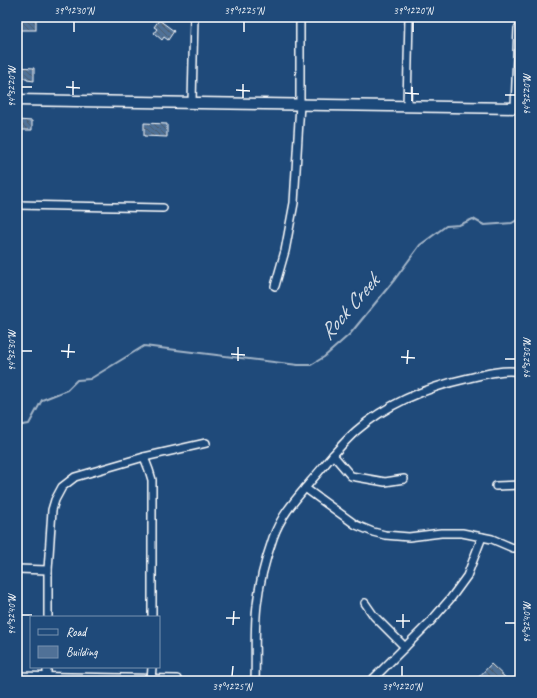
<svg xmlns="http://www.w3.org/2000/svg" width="537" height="698" viewBox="0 0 537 698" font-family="Caveat,sans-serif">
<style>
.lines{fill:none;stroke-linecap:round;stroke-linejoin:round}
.stream{stroke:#a3b5c8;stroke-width:2}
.building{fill:url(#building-back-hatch);stroke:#fff}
.street-casing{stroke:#fff;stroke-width:10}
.secondary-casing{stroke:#fff;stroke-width:13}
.street{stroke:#1f4a7a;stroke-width:7}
.secondary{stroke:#1f4a7a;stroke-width:10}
.ticks{fill:none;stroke:#fff;stroke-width:1.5}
.labels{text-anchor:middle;stroke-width:3;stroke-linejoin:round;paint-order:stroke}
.water-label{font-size:21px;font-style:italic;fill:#d8e0e8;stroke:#1f4a7a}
.neatline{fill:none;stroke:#fff;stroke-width:1.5}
.ticks-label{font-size:10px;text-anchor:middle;fill:#fff}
</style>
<defs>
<pattern id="building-back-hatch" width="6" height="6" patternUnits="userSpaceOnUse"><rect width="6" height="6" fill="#507197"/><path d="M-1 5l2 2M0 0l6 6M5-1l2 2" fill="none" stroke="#4e5b6a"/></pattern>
</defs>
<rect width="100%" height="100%" fill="#1f4a7a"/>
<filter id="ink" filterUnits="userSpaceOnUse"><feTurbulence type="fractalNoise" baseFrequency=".025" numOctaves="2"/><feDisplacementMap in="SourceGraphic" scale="8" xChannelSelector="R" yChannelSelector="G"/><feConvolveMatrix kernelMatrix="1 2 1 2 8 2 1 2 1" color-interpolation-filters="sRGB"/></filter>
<g filter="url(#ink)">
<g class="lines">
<!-- stream -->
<path class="stream" d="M17,426L29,424L42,400L67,390L77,380L90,379L144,346L298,365H311L324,357L350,334L395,279L420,245L446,226L459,225L473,219L484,225L512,223L517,220L520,221"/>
</g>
<!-- building -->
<g class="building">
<rect x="17" y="18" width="19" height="12"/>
<path d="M159,20L174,31L168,40L164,37L162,40L154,33L157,29L154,27Z"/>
<path d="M17,67L34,68V81L27,80V78H17Z"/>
<path d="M17,120L32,121V130H17Z"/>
<path d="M144,123L167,124V137L144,136Z"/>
<path d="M491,664L509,681H475Z"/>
</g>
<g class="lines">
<!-- street casing -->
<g class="street-casing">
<g id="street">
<path d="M192,102L194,17"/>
<path d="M407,106L409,17"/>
<path d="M515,108L518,29"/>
<path d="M17,205L163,208"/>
<path d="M275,286L285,251L294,203L300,104V17"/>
<path d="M333,455L351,476L385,482L404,479"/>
<path d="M144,457L149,470L152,480V617"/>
<path d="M496,486L520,485"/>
<path d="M305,488L356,525L373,532L385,535L409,537L441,533H462L492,539L513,548H520"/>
<path d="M17,569L48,570"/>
<path d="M365,603L374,616L405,647"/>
<path d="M48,617V570L52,510L55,500L62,487L75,477L144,457L206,443"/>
<path d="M17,676L177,679"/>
<path d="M47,681V667"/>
<path d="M151,681L152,667"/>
<path d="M255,681C256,657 254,629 257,605C259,585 266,558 273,538C281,515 296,499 311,481C326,464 339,446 356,431C388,403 428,387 469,378C485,374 504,369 520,372"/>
<path d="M371,681L431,621L451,598L467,576L482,537"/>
</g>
</g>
<!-- secondary casing -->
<g class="secondary-casing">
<path id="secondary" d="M17,100L520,108"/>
</g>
<!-- street -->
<use href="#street" class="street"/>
<!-- secondary -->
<use href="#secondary" class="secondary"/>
</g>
</g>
<!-- ticks -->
<path class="ticks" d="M74,32V22M244,32V22M413,32V22M22,87H32M66,87L80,88M236,90L250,91M405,93L419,94M73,95V81M505,95H515M243,98V84M412,101V87M22,351H32M61,351L75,352M231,354L245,355M401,357L415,358M68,358L69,344M505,359H515M238,361V347M407,364L408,350M22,615H32M226,618H240M396,621H410M505,623H515M233,625L234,611M403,628V614M232,676L233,666M402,676V666"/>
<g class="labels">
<!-- water labels -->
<g class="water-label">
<text transform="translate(349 307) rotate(-49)" y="7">Rock Creek</text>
</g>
</g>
<!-- margin -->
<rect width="537" height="698" fill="none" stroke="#1f4a7a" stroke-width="44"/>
<!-- legend -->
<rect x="30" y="616" width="130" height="52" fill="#1f4a7a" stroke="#7992af"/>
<rect x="38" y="629" width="20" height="6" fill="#1f4a7a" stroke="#7992af"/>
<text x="66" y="636" font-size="12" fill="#ffffff">Road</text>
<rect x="38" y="646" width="20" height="12" fill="#507197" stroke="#7992af"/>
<text x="66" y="656" font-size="12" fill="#ffffff">Building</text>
<rect x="22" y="22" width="493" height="654" class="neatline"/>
<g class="ticks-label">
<text x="74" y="14">39°12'30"N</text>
<text x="244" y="14">39°12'25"N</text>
<text x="413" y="14">39°12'20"N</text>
<text transform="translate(11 87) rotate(-90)" y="4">94°32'20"W</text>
<text transform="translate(526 95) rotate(-90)" y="4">94°32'20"W</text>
<text transform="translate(11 351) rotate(-90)" y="4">94°32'30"W</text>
<text transform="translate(526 359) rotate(-90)" y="4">94°32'30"W</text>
<text transform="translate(11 615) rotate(-90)" y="4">94°32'40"W</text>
<text transform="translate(526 623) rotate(-90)" y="4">94°32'40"W</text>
<text x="232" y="690">39°12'25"N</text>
<text x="402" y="690">39°12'20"N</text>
</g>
</svg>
